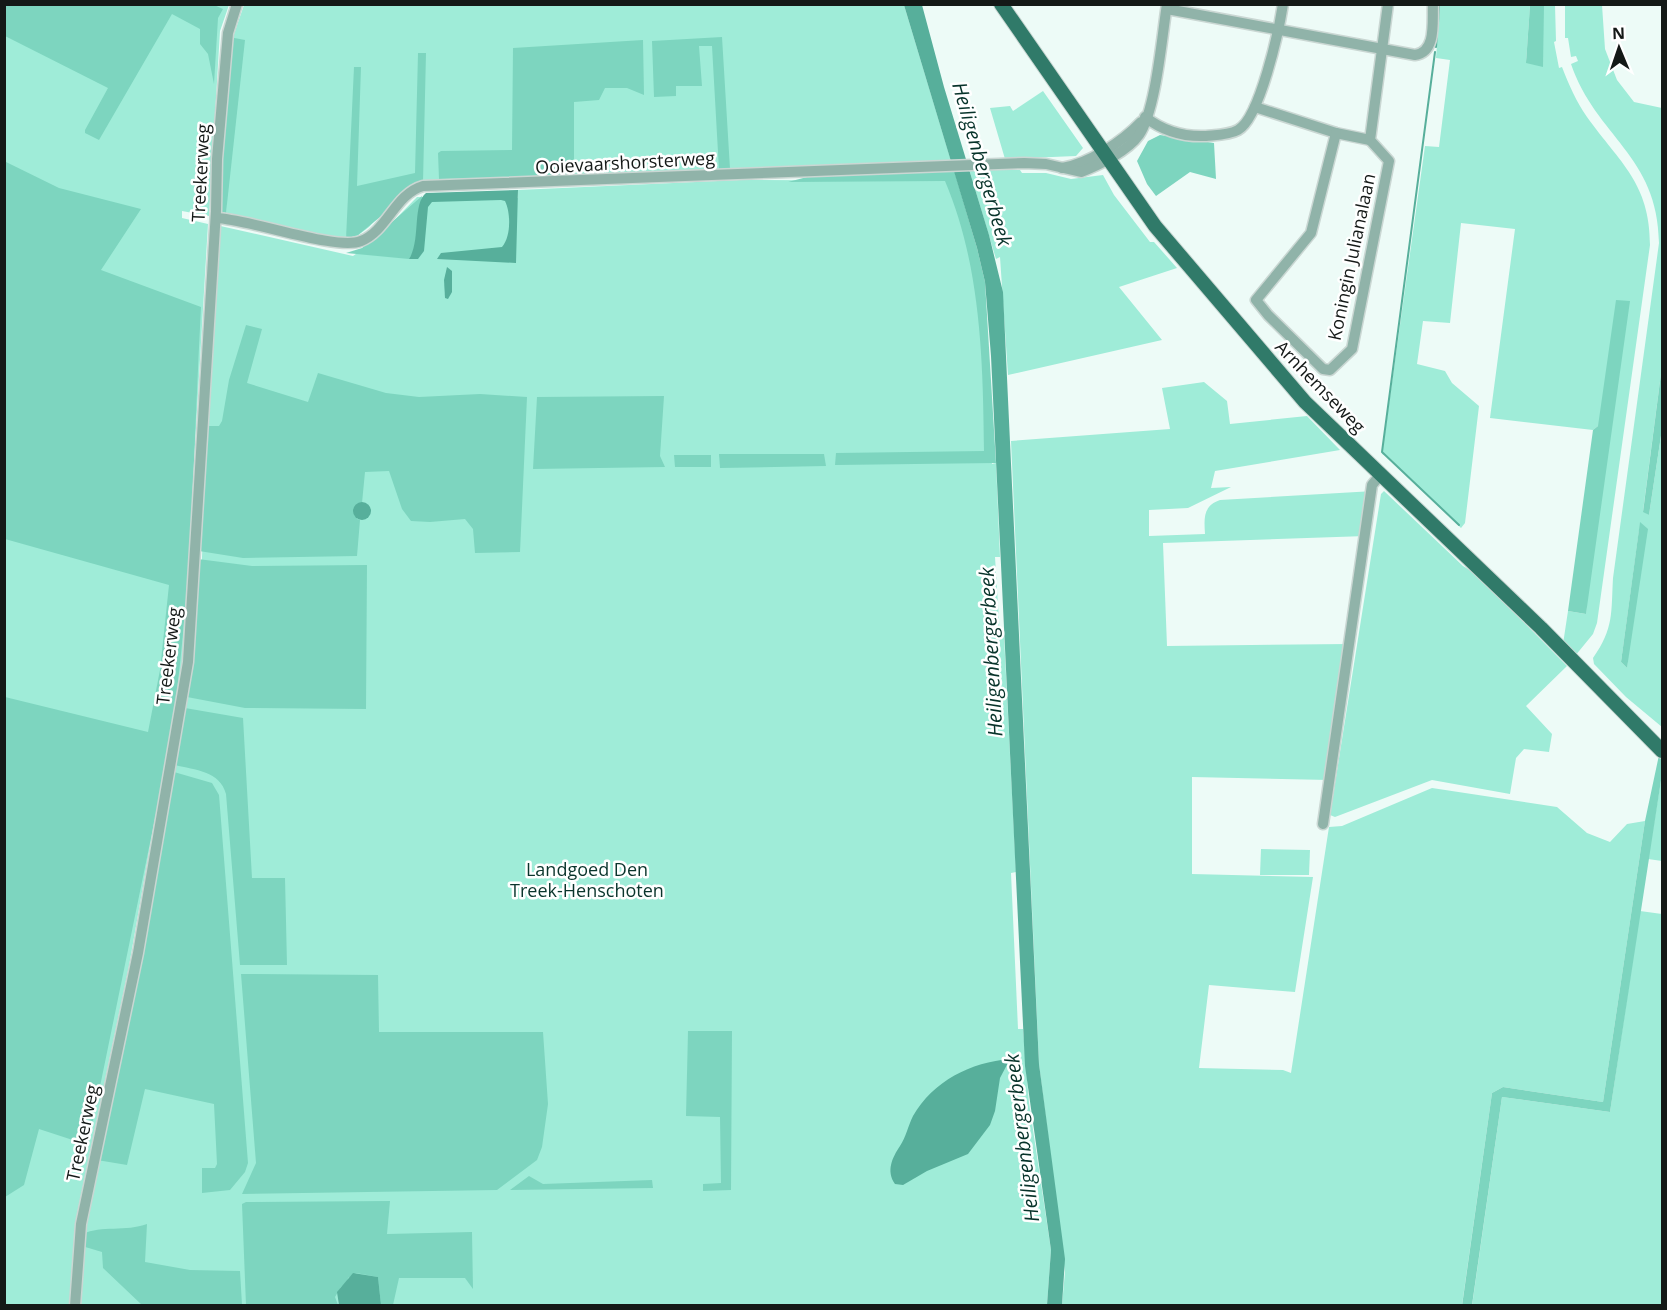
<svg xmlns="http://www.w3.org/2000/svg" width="1667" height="1310" viewBox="0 0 1667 1310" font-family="'Open Sans',sans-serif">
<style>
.green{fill:#9fecd8;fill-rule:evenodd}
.forest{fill:#7dd5bf}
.water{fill:#57af9b}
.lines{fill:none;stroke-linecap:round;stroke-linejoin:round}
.stream{stroke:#57af9b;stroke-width:2}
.minor-casing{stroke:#cad7d3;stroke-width:13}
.major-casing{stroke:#cad7d3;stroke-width:16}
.minor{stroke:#90b3a9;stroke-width:10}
.major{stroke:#307a69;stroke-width:14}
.labels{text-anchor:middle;stroke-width:5;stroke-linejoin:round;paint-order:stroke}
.street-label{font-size:18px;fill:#141917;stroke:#fff}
.park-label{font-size:18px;fill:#0a352c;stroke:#fff}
.water-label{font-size:20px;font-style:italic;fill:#07332a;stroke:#fff}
</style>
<rect width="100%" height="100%" fill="#edfbf7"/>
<!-- green -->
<g class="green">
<path d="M5,5H229L220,31L209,216L182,211V218L208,224L182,664L129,966L77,1214L70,1305L5,1306Z"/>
<path d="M244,5H904L951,161L441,183L400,193L369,227L357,236L347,234L346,239L344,240L226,213L232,40Z"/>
<path d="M1440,5H1530L1526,63L1544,5H1555L1556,41L1554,42L1559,68L1562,67C1569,85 1576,101 1587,117C1620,163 1650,183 1650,245L1597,623L1593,634L1575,656L1563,644L1568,611L1586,614L1598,426L1593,430L1490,418L1515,229L1461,223L1450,323L1423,321L1417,364L1445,371L1452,383L1479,406L1465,523L1461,528L1387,456L1382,454L1425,146L1439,147L1450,60L1436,58Z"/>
<path d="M1565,5H1602L1605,49L1617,80L1634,102L1662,108V366L1643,511L1649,515L1662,429V727L1626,697L1594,664L1593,658C1614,628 1611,613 1613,578L1659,243C1658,155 1596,137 1571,64L1578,61L1576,56L1571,57L1568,38H1565ZM1640,523L1627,668L1621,662Z"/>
<path d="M1043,91L1083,148L1076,156L1005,159L990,108L1010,106L1013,111Z"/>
<path d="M969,169L1020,170L1022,173H1046L1071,179L1103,175L1114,195L1150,242H1154L1177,268L1119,287L1162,340L1008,375L1000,257L996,259Z"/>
<path d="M740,180L947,181L974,252L992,464L996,463L1000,557H995L1000,636H1004L1016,872L1011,873L1018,1029H1023L1029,1103L1051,1250L1047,1305L78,1306L83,1234L115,1093L155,887L199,628L216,225L353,256L373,242L417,197L518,198V190Z"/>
<path d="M1204,382L1227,401L1230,424L1307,416L1340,450L1215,471L1211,488L1231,487L1188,508L1149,510V536L1205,534C1204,518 1203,506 1220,500L1374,491L1366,536L1163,543L1167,646L1349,644L1329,780L1192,777V874L1313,877L1295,992L1209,985L1199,1068L1283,1070L1291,1073L1329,827L1342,826L1432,788L1557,807L1587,833L1610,842L1627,824L1645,821L1603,1102L1503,1087L1492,1093L1462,1305H1062L1065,1272L1039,1064L1011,441L1170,429L1162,388Z"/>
<path d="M1384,491L1463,566L1476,574L1567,666L1526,706L1552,734L1549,752L1524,749L1516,758L1510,794L1432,780L1335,817L1330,815L1381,494Z"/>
<path d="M1662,774V861L1648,859Z"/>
<path d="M1261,849L1310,850L1309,875H1260Z"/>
<path d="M1640,911L1662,914V1305L1472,1306L1502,1097L1610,1112Z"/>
</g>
<!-- forest -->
<g class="forest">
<path d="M4,5H214L223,9L218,18L214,84L208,54L200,44V29L172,14L99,140L85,133V130L108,88L5,36Z"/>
<path d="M1530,5H1544L1543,67L1526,63Z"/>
<path d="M229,37L245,40L226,213L219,211Z"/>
<path d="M722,37L730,169L719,170L712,46H699L702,86H676V96L654,97L652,41Z"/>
<path d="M643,40L644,95L627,88H605L599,100L574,102V176L439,179L438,153L441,151L512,150L513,48Z"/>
<path d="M418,53H426L423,182L358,235L346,239L354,67H361L357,186L415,173Z"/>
<path d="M1160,135L1214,143L1216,179L1190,172L1156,196L1147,184L1137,161L1148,141Z"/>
<path d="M4,161L59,188L141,209L101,270L201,307C193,456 192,606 168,755L88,1145L39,1129L24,1185L5,1197V697L148,732L160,670L169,585L5,539Z"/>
<path d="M954,170L977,248L985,282L996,463L835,465L836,453L984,451C983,360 981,266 945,181L788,182L807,177Z"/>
<path d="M422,196L414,251L409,259L346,253L362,248Z"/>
<path d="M1616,300L1630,301L1586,614L1568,611L1593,430L1598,426Z"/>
<path d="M246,325L262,329L247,383L308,402L318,373L386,393L419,397L480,394L527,397L520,552L475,553L473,529L465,519L430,522L411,521L402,509L389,471L365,472L362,503L358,504L357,519L360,520L357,556L243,558L199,551L206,426H219L222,421L229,380Z"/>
<path d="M1662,366V429L1649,515L1643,512Z"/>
<path d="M664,396L660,456L665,467L533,469L537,397Z"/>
<path d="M719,454H824L826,466L720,468Z"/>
<path d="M674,455H711V467H675Z"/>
<path d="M1640,522L1648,529L1627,668L1621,662Z"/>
<path d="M198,559L252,566L367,565L366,709L245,708L187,697Z"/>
<path d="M185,708L243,718L252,878H285L287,965H240L226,794C220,771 195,770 175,765Z"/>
<path d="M1659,755L1662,759V774L1610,1112L1502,1097L1472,1305L1462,1306L1492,1093L1503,1087L1603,1102L1645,821Z"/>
<path d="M174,772L212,783L219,795L248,1163L245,1172L230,1190L202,1193V1168H215L217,1164L214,1104L145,1089L127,1165L97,1160Z"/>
<path d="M241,974L378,975L379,1032H543L548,1104L542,1147L537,1160L497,1190L242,1194L256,1163Z"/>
<path d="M688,1031H732L731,1190L703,1191V1184L721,1183L720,1117L686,1116Z"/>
<path d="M529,1176L543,1184L652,1180L653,1188L510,1190Z"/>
<path d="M390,1201L387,1234L472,1232L473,1289L465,1278H399L393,1305H381L378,1277L356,1273L348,1278L347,1283L341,1287L335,1297L338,1305H246L242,1204L246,1202Z"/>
<path d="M147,1224L145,1262L190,1270L240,1271L242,1305H142L103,1268L102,1252L82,1246L83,1234C101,1225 126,1232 147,1224Z"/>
</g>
<!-- water -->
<g class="water">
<path d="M904,5H922L944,87L989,235L1003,292L1039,1064L1065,1259L1062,1305H1047L1051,1250L1025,1066L991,356L985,282L977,248Z"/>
<path d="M518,190L516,263L437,259L441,253L502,247C511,237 511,213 505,201L501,200L432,202L428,207L424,251L418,259H409C421,241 412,204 426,193Z"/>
<path d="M447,267L452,271V292L448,299L445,298L444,280Z"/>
<circle cx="362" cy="511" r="9"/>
<path d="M1010,1059L1000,1078L995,1111L990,1125L968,1154L927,1171L903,1185L895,1184C886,1171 892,1158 900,1146C906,1137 908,1126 913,1116C933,1081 971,1062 1010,1059Z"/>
<path d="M353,1273L378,1277L381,1305H339L337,1292Z"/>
</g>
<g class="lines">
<!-- stream -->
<g class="stream">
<path d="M1438,23L1439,4"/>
<path d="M1436,47L1437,34"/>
<path d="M1435,52L1382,452L1459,525"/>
</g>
<!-- minor casing -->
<g class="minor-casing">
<g id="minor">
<path d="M1167,9L1415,55C1437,52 1432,21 1433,4"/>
<path d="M1255,107L1336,133L1370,140"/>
<path d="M1145,117C1163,131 1184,137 1206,136C1216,135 1229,135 1238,130C1260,118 1279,30 1283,4"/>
<path d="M1336,133L1311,233L1256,300L1268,315L1323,369L1330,370L1352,349L1389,161L1370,140L1388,4"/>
<path d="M1062,168C1089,164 1123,141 1141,122"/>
<path d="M216,218C250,219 336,251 361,241C387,231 395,194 423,186L1024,163L1046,164L1081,172C1099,165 1128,151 1139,135C1156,110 1162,36 1167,4"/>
<path d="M1323,824L1372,485L1381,474"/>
<path d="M75,1306L81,1224L138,953L188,662L216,211L217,159L228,33L237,4"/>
</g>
</g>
<!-- major casing -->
<g class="major-casing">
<path id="major" d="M1001,4L1155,226L1305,402L1541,628L1662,751"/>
</g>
<!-- minor -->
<use href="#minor" class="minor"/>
<!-- major -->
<use href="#major" class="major"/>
</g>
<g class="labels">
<!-- street labels -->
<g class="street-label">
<text transform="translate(625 163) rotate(-3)" y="6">Ooievaarshorsterweg</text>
<text transform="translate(201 173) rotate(-87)" y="6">Treekerweg</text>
<text transform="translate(1352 257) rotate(-78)" y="6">Koningin Julianalaan</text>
<text transform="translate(1320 387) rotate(46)" y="6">Arnhemseweg</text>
<text transform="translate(169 656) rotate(-83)" y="6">Treekerweg</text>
<text transform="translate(83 1133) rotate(-78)" y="6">Treekerweg</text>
</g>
<!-- park labels -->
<g class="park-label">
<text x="587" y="876">Landgoed Den<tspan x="587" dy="21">Treek-Henschoten</tspan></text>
</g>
<!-- water labels -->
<g class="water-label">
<text transform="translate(982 164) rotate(74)" y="7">Heiligenbergerbeek</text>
<text transform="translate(991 652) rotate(-93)" y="7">Heiligenbergerbeek</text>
<text transform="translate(1022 1138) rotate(-97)" y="7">Heiligenbergerbeek</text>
</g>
</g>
<!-- border -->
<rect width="1667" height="1310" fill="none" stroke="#141917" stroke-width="12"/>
<!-- north arrow -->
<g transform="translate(1619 48) rotate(358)" stroke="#ffffff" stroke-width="4.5" paint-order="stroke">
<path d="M0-4.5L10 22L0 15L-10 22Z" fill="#141917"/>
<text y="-9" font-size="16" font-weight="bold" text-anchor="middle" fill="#141917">N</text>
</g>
</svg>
